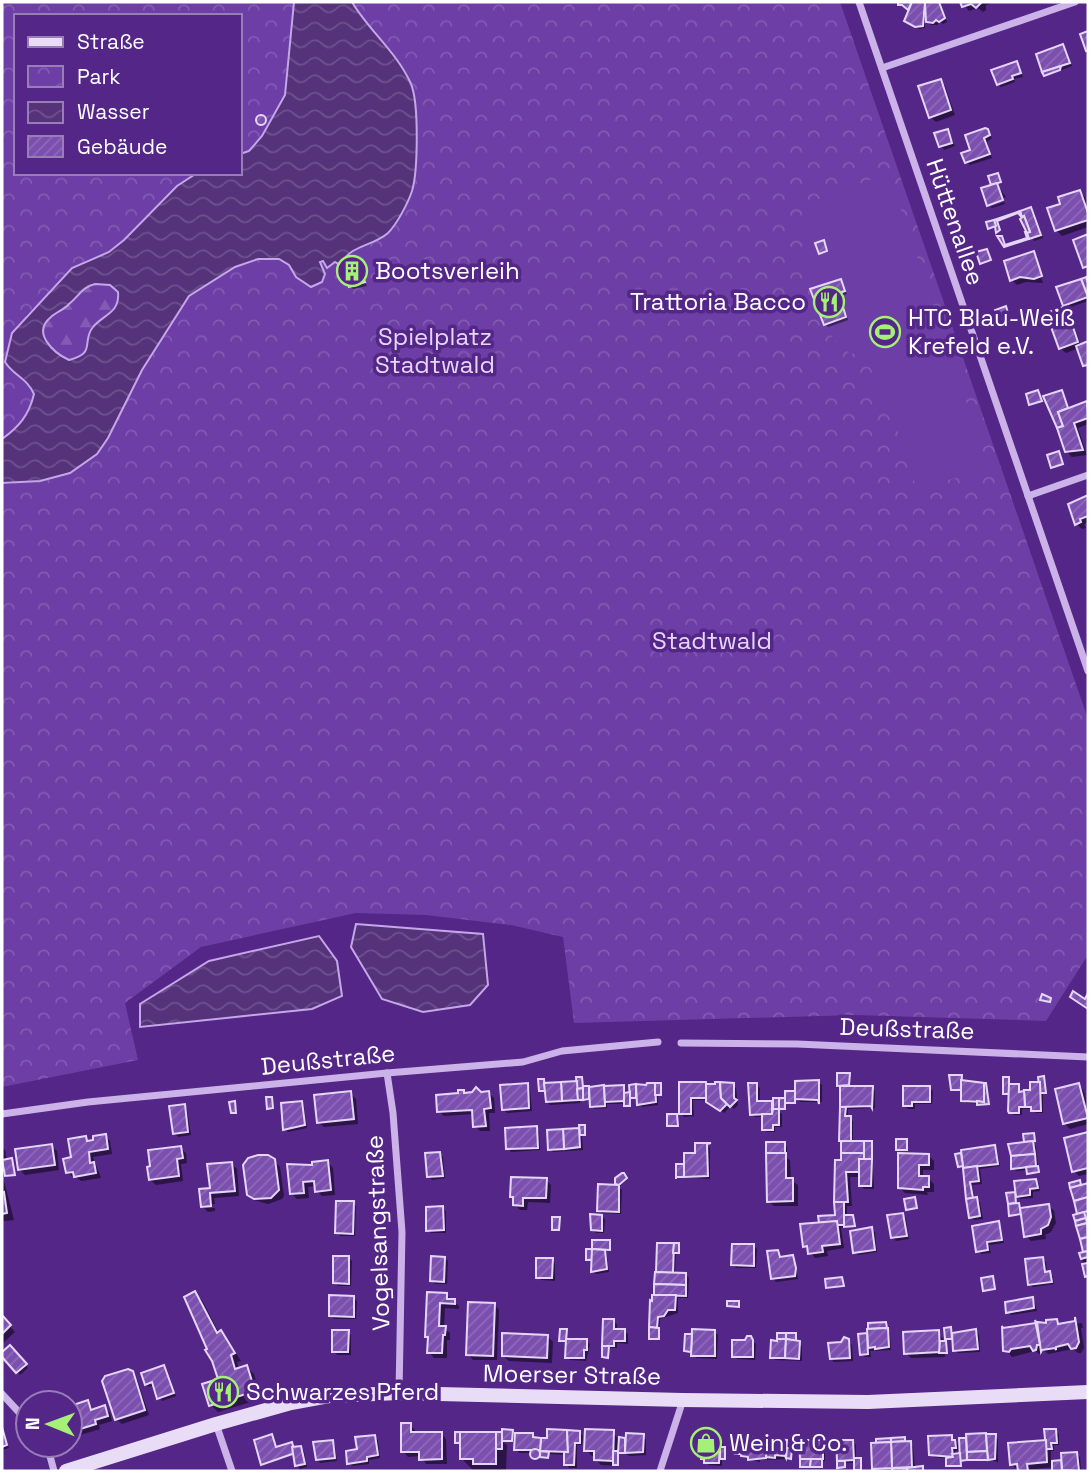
<svg xmlns="http://www.w3.org/2000/svg" width="1090" height="1473" viewBox="0 0 1090 1473" font-family="'Space Grotesk',sans-serif">
<style>
.forest{fill:url(#forest-firs)}
.park{fill:url(#park-crowns)}
.pitch{fill:#6d3ea5}
.water{fill:url(#water-waves);stroke:#c4a6e9;stroke-width:2;fill-rule:evenodd}
.shadow{fill:#0007;fill-rule:evenodd}
.building{fill:url(#building-hatch);stroke:#e5d6f7;stroke-width:2}
.lines{fill:none;stroke-linecap:round;stroke-linejoin:round}
.minor{stroke:#cbb2e8;stroke-width:7}
.secondary{stroke:#e9dcf7;stroke-width:14}
.labels{text-anchor:middle;stroke-width:7;stroke-linejoin:round;paint-order:stroke}
.street-label{font-size:24px;fill:#fff;stroke:#542687}
.poi-label{font-size:24px;fill:#fff;stroke:#542687;text-anchor:start}
.park-label{font-size:24px;fill:#e5d6f7;stroke:#542687}
</style>
<defs>
<pattern id="forest-firs" width="22" height="20" patternUnits="userSpaceOnUse" patternTransform="scale(1.75)"><rect width="22" height="20" fill="#6d3ea5"/><path d="M5 1l3.5 6h-7zM16 11l3.5 6h-7z" fill="#835bb2"/></pattern>
<pattern id="park-crowns" width="20" height="18" patternUnits="userSpaceOnUse" patternTransform="scale(1.75)"><rect width="20" height="18" fill="#6d3ea5"/><path d="M2 6a3 3 0 1 1 6 0M12 15a3 3 0 1 1 6 0" fill="none" stroke="#835bb2"/></pattern>
<pattern id="water-waves" width="16" height="10" patternUnits="userSpaceOnUse" patternTransform="scale(1.75)"><rect width="16" height="10" fill="#55327a"/><path d="M0 5q4-4 8 0t8 0" fill="none" stroke="#6e518e"/></pattern>
<pattern id="building-hatch" width="6" height="6" patternUnits="userSpaceOnUse" patternTransform="scale(1.75)"><rect width="6" height="6" fill="#7b4fae"/><path d="M-1 1l2-2M0 6l6-6M5 7l2-2" fill="none" stroke="#8f69ba"/></pattern>
</defs>
<rect width="100%" height="100%" fill="#542687"/>
<!-- forest -->
<path class="forest" d="M95,284L110,285L118,292C120,313 104,314 93,327C81,342 97,352 69,360C54,353 31,333 51,317C56,312 64,310 69,304C79,296 82,287 95,284Z"/>
<!-- park -->
<g class="park">
<path d="M2,2H294L285,95L262,136L249,151L240,154V16H16V173H197L177,186L125,240L109,252L85,261L26,315L10,370L28,382L34,394C29,415 19,427 2,439Z"/>
<path d="M352,2H840L1088,719V959L1086,958L1046,1021L855,1015L574,1023L563,937L511,925L426,915L356,913L201,947L125,1003L138,1060L2,1087V483L12,484L108,438L142,370L189,296L235,267L258,259L279,258L289,265L296,277L320,262L345,254L388,232L412,190L416,114L412,86L392,51L361,18Z"/>
</g>
<!-- pitch -->
<path class="pitch" d="M888,173L989,468L917,489L893,417H889L864,350L851,354C821,329 817,318 806,280L811,278C803,248 805,228 816,200Z"/>
<!-- water -->
<g class="water">
<path d="M294,2H352C369,31 397,52 411,84C419,103 418,171 412,191C408,203 397,224 388,233C372,247 351,244 340,265L335,262L327,268L323,261L320,262L325,274L322,282L311,287L296,277L289,265L279,259H258L235,267L189,296L142,370L108,438L97,454L70,473L40,481L2,483V439C19,427 29,415 34,394C26,377 14,376 5,362L12,333L72,268L109,252L124,240L177,186L197,173H240V154L249,151L262,136L285,95ZM95,284L110,285L118,292C120,313 104,314 93,327C81,342 97,353 69,360C54,353 31,333 51,317C56,312 64,310 69,304C79,296 82,287 95,284Z"/>
<path d="M356,924L483,934L488,985L470,1005L423,1012L382,999L351,947Z"/>
<path d="M319,936L337,961L342,996L312,1009L140,1027V1004L209,961Z"/>
</g>
<!-- shadow -->
<g class="shadow">
<path d="M897,2L927,4V2H940L947,22L943,24L940,22L937,25H931L925,19V28L919,29L906,21L910,10Z"/>
<path d="M962,2H996L986,5V10L983,12L978,8L969,11Z"/>
<path d="M1063,46L1072,66L1046,76L1038,55Z"/>
<path d="M1016,63L1023,77L1014,79L1015,82L1001,87L998,84Z"/>
<path d="M940,81L945,86L955,115L936,122L930,117Z"/>
<path d="M261,117L266,121L264,125L259,121Z"/>
<path d="M947,131L955,146L944,150L941,146Z"/>
<path d="M987,131L992,138L987,142L992,158L970,165L966,162Z"/>
<path d="M998,175L1001,183L996,184L1006,197L988,204Z"/>
<path d="M1080,192L1085,197L1088,206V227L1062,236L1056,230L1062,205Z"/>
<path d="M1004,202L1005,204L992,208L990,207Z"/>
<path d="M1031,209L1034,212L1043,238L1034,241L1022,212Z"/>
<path d="M1034,253L1038,257H1034L1043,283L1026,282L1017,285L1012,280Z"/>
<path d="M357,263L367,286L353,289L350,286Z"/>
<path d="M1087,280L1088,301L1065,309L1070,314L1081,346L1088,343V369L1079,348L1066,353L1060,348L1049,314L1067,308L1064,305Z"/>
<path d="M840,281L847,294L841,296L848,320L828,327L825,324Z"/>
<path d="M1062,392L1070,410L1088,404V424L1078,428L1087,455L1072,457L1067,452L1057,422L1053,417Z"/>
<path d="M1088,498V523L1084,524L1086,528L1082,529L1076,524L1070,505Z"/>
<path d="M849,1075L850,1087H872L875,1091V1108L848,1109V1118L853,1121V1143L872,1144L874,1189H864L861,1186V1177H850L852,1206H847V1217L854,1218L855,1226L841,1228L844,1248L827,1251L828,1256L815,1258L805,1246L823,1224L836,1217L843,1161L842,1086H839Z"/>
<path d="M962,1077V1082L987,1087L989,1104L966,1103L963,1100V1090L953,1089Z"/>
<path d="M581,1078L583,1088L623,1087L626,1094H632L635,1086L660,1085L661,1095H658V1105L642,1107L638,1104V1098L630,1099L631,1106H627L626,1104H607V1108L595,1109L591,1106V1100L580,1101V1103L550,1105L547,1102V1091L541,1090L544,1081L545,1085L578,1083Z"/>
<path d="M1008,1079L1009,1086H1018L1021,1093L1032,1091L1044,1079L1046,1093H1043V1113H1036L1031,1109H1022V1115H1014L1011,1112V1095L1005,1094Z"/>
<path d="M818,1082L822,1085V1102H800L796,1097V1103H785V1109L777,1110L782,1114V1127H775V1132H767L764,1129V1117H755L751,1114L757,1085L760,1088V1103H772L774,1105L786,1100L794,1092Z"/>
<path d="M681,1084L733,1085L736,1088L738,1105L734,1109L731,1106L724,1113L714,1104L711,1107L708,1100H693L694,1116L684,1117L681,1113Z"/>
<path d="M527,1085L530,1088L532,1111L507,1113L504,1110Z"/>
<path d="M1079,1085L1084,1091L1088,1108V1124L1070,1129L1064,1123Z"/>
<path d="M929,1088L933,1091L932,1104H915V1109H908L904,1105Z"/>
<path d="M463,1092L466,1094L489,1093L494,1098L495,1113H489L490,1131H480L475,1126L474,1114L444,1116L439,1111Z"/>
<path d="M350,1093L356,1099L358,1124L324,1127L318,1122Z"/>
<path d="M301,1103L304,1106L307,1128L288,1132L285,1129Z"/>
<path d="M184,1105L187,1109L191,1135L178,1137L174,1133Z"/>
<path d="M584,1126L586,1135L582,1136L583,1150L553,1152L550,1149L579,1130L581,1133Z"/>
<path d="M536,1128L539,1131L540,1150L511,1152L508,1148Z"/>
<path d="M1088,1134V1174L1079,1176L1074,1171L1066,1139Z"/>
<path d="M1033,1135L1035,1142H1032L1036,1146L1039,1173L1030,1174L1028,1170L1016,1171L1013,1168L1026,1144L1025,1136Z"/>
<path d="M105,1136L110,1141L112,1154L93,1157L101,1178L81,1181L76,1177H73L67,1172L85,1138L90,1142Z"/>
<path d="M784,1144L787,1147V1158L790,1160L791,1180L798,1185V1206H774L768,1201Z"/>
<path d="M707,1145L710,1148V1179L679,1177L683,1166Z"/>
<path d="M51,1146L57,1151L59,1170L25,1175L20,1170Z"/>
<path d="M994,1146L997,1150L1000,1166L980,1169L982,1184L972,1185L975,1199L980,1202L983,1219L974,1220L970,1217L965,1166H959L961,1155L964,1158Z"/>
<path d="M2,1147L5,1150L7,1161H12L15,1175L3,1177L14,1220L4,1221L2,1219Z"/>
<path d="M180,1148L186,1153L187,1163L181,1164L183,1181L156,1185L150,1180Z"/>
<path d="M440,1154L443,1157L445,1178L432,1180L429,1176Z"/>
<path d="M900,1155L929,1156L934,1161V1170H923V1178H928L934,1184V1192H927L928,1195L905,1193L900,1188Z"/>
<path d="M274,1161L280,1167L284,1196L282,1199L268,1204L254,1200L248,1195Z"/>
<path d="M328,1162L333,1168L335,1195L322,1196L317,1191L316,1186L308,1187L309,1198L297,1199L291,1193L314,1166Z"/>
<path d="M232,1164L237,1169L239,1196L214,1198L215,1204L205,1205V1208H215V1211L208,1212L202,1206L212,1189Z"/>
<path d="M624,1175L627,1180L619,1187L622,1190L621,1214L602,1213L599,1210L617,1186L614,1181Z"/>
<path d="M546,1180L551,1185L550,1203L528,1202L527,1210H520L515,1205V1199L512,1196Z"/>
<path d="M1036,1180L1039,1184L1040,1191L1033,1192V1198L1020,1199L1017,1196Z"/>
<path d="M1014,1193L1020,1210L1049,1206L1054,1211L1056,1223L1051,1232L1045,1235L1046,1239L1031,1241L1026,1236L1023,1214L1011,1215L1008,1194Z"/>
<path d="M353,1203L356,1206L355,1236H340L337,1232Z"/>
<path d="M443,1208L446,1211V1233H431L428,1230Z"/>
<path d="M903,1215L906,1218L909,1239L896,1241L892,1237Z"/>
<path d="M602,1216L605,1220L604,1233H596L592,1230Z"/>
<path d="M998,1223L1001,1227L1004,1243L989,1245L991,1253L981,1254L978,1251Z"/>
<path d="M1088,1225V1282L1081,1254L1086,1253L1078,1227Z"/>
<path d="M871,1229L875,1232L877,1252L858,1255L854,1252Z"/>
<path d="M594,1242L611,1243V1250H602L607,1255L609,1272L596,1274L593,1271V1260L588,1259L594,1254Z"/>
<path d="M658,1245L679,1246V1254L676,1253L675,1275H686L689,1278L688,1298H678V1313L660,1319L659,1340L651,1339Z"/>
<path d="M754,1246L757,1249L756,1268H736L733,1265Z"/>
<path d="M778,1251L782,1259L792,1257L795,1261L798,1279L776,1282L773,1278Z"/>
<path d="M349,1258L352,1261L351,1286H338L334,1282Z"/>
<path d="M445,1258L448,1261L447,1284H435L432,1281Z"/>
<path d="M1042,1259L1046,1262L1047,1273L1053,1276L1054,1284L1033,1287L1030,1284Z"/>
<path d="M552,1260L555,1263V1281L541,1280L538,1277Z"/>
<path d="M195,1293L202,1300L219,1333L228,1340L241,1361L237,1362L239,1370L247,1367L254,1374L261,1399L218,1412L211,1405L220,1380Z"/>
<path d="M429,1294H446L459,1306V1309L445,1308L444,1328L450,1333V1340H447V1358H434L429,1352L430,1339L427,1336Z"/>
<path d="M354,1298L357,1301L356,1319H334L330,1315Z"/>
<path d="M1032,1299L1035,1302L1037,1311L1011,1315L1008,1312Z"/>
<path d="M494,1304L499,1310L497,1360H473L468,1354Z"/>
<path d="M2,1317L15,1332L2,1344Z"/>
<path d="M613,1321L617,1324V1330L624,1331L628,1334V1344L617,1343V1348H609V1358H605Z"/>
<path d="M1056,1321L1060,1325L1082,1323L1083,1328H1081L1084,1348L1081,1353H1078L1073,1349L1048,1354L1042,1349L1041,1355L1035,1351L1012,1357L1007,1351L1004,1330L1048,1324Z"/>
<path d="M886,1324L890,1333L891,1350L870,1351L871,1357H865L861,1354L860,1335H869V1330Z"/>
<path d="M951,1329L952,1334L976,1331L979,1334L980,1352L958,1353L955,1350L954,1339H947Z"/>
<path d="M566,1331V1340L586,1341L590,1344L586,1361L570,1360L567,1357V1341L561,1340Z"/>
<path d="M348,1332L351,1335V1355H337L334,1351Z"/>
<path d="M715,1332L718,1335L717,1359L696,1358L693,1352L686,1351L693,1336Z"/>
<path d="M938,1332L946,1344L948,1353L945,1354V1357L911,1358L906,1353Z"/>
<path d="M795,1335L796,1343L802,1346V1361L775,1360L772,1357L778,1342Z"/>
<path d="M547,1336L553,1342L552,1363L509,1361L503,1356Z"/>
<path d="M749,1338L756,1344L755,1360L737,1359L734,1356Z"/>
<path d="M848,1341L852,1345L853,1361L834,1362L831,1359Z"/>
<path d="M10,1347L28,1368L20,1375L2,1354Z"/>
<path d="M164,1367L167,1370L176,1396L162,1401L154,1385L149,1387L146,1384Z"/>
<path d="M132,1373L137,1379L149,1415L122,1424L116,1419Z"/>
<path d="M88,1402L94,1411L104,1407L110,1413L112,1421L99,1425L100,1429L80,1435L75,1430L70,1408Z"/>
<path d="M410,1425L415,1430L416,1434L441,1433L446,1439L447,1464H426L421,1456L408,1457L403,1451Z"/>
<path d="M2,1429L9,1448L2,1450Z"/>
<path d="M1055,1430L1059,1434V1445H1054V1451H1051V1462H1063L1077,1454L1080,1457L1081,1471H1054V1467L1019,1471L1011,1464L1047,1442Z"/>
<path d="M512,1431L513,1434L532,1435L535,1439L548,1440L580,1432L583,1436L582,1445H577V1468H569L566,1464V1455L548,1454L549,1458H533L532,1453H519L516,1449V1441H502L507,1445L506,1471L473,1470L462,1459V1443L456,1442Z"/>
<path d="M613,1432L618,1439L627,1442L643,1436L646,1439V1455L630,1456L618,1451V1466L601,1465L595,1459L596,1456H592L586,1450Z"/>
<path d="M968,1436H995L998,1439V1462L990,1460L960,1461L961,1466L949,1467L948,1459L934,1457L931,1454L951,1437L961,1448V1440L968,1439ZM996,1449V1453L969,1454V1450ZM962,1450V1455H955V1451Z"/>
<path d="M375,1437L378,1440L380,1458L369,1460V1464L352,1466L349,1463Z"/>
<path d="M904,1439L905,1443H910L913,1446L915,1468L922,1467L925,1471H877L874,1468L872,1445Z"/>
<path d="M719,1440L723,1444L722,1448L726,1450V1460L722,1459V1466L709,1465L706,1462Z"/>
<path d="M332,1442L335,1445L337,1461L320,1463L317,1459Z"/>
<path d="M787,1442L792,1451V1459L760,1460V1462L747,1459L737,1453L742,1444L744,1446Z"/>
<path d="M822,1442L825,1445V1461H823V1467H802Z"/>
<path d="M838,1442H853L856,1445V1460L861,1461L862,1471L855,1470V1463H845V1468L839,1467Z"/>
<path d="M301,1447L304,1451L307,1467L300,1469L297,1465L295,1454L263,1464L276,1449Z"/>
</g>
<!-- building -->
<g class="building">
<path d="M898,2H912L908,10L902,5H898Z"/>
<path d="M912,2H925L923,26L915,27L904,21Z"/>
<path d="M925,2H939L945,18L939,22L936,20L933,23L926,22Z"/>
<path d="M960,2H982L976,8L971,4L962,7Z"/>
<path d="M1088,31V50L1086,51L1080,34Z"/>
<path d="M1063,44L1070,63L1042,72L1036,54Z"/>
<path d="M1017,61L1021,73L1012,76L1013,79L997,85L991,70Z"/>
<path d="M1061,66L1060,70L1044,76L1042,72Z"/>
<path d="M941,79L951,110L929,118L918,86Z"/>
<circle cx="261" cy="120" r="5"/>
<path d="M985,128L988,129L990,135L984,138L990,154L965,163L961,153L970,150L965,135Z"/>
<path d="M948,129L952,143L939,147L934,133Z"/>
<path d="M998,173L1001,182L991,185L988,176Z"/>
<path d="M997,183L1003,200L987,206L981,188Z"/>
<path d="M1080,190L1088,213V220L1055,231L1047,208L1060,204L1058,197Z"/>
<path d="M1031,207L1041,235L1029,239L1027,233L1030,232L1024,216L1022,217L1020,211Z"/>
<path d="M1020,211L1022,218L1018,213L997,221L1000,230L996,233L994,220Z"/>
<path d="M1024,216L1030,232L1027,233L1020,219Z"/>
<path d="M994,220L996,226L988,229L986,222Z"/>
<path d="M1025,232H1026L1029,239L1004,247L997,236H1002L1005,245L1027,238Z"/>
<path d="M1088,234V266L1083,268L1073,240Z"/>
<path d="M824,240L827,251L819,254L815,243Z"/>
<path d="M987,249L991,260L980,264L976,252Z"/>
<path d="M1034,251L1042,276L1034,279L1020,277L1010,281L1004,261Z"/>
<path d="M357,261L365,282L349,287L343,265Z"/>
<path d="M1086,277L1088,283V297L1081,279Z"/>
<path d="M841,279L845,291L839,293L846,317L824,325L810,289Z"/>
<path d="M1081,279L1088,297L1063,306L1056,287Z"/>
<path d="M1006,306L1009,317L998,320L995,310Z"/>
<path d="M1066,306L1078,342L1059,349L1046,313Z"/>
<path d="M1088,341V365L1083,366L1076,346Z"/>
<path d="M1038,390L1042,401L1029,405L1026,394Z"/>
<path d="M1062,390L1068,408L1058,412L1063,426L1057,428L1043,396Z"/>
<path d="M1087,401L1088,418L1074,423L1083,450L1065,452L1057,428L1063,426L1058,412Z"/>
<path d="M1059,451L1063,464L1051,468L1047,455Z"/>
<path d="M1088,495V516L1080,519L1081,522L1075,525L1068,504Z"/>
<path d="M1073,991L1085,999L1088,993V1009L1070,997Z"/>
<path d="M1042,994L1051,998L1050,1002L1040,1000Z"/>
<path d="M837,1073H850L849,1085L837,1086Z"/>
<path d="M949,1075H962L961,1090H951Z"/>
<path d="M1044,1076L1046,1093H1040L1038,1077Z"/>
<path d="M576,1077H582L583,1088L577,1089Z"/>
<rect x="1003" y="1077" width="6" height="17"/>
<path d="M538,1079H544L545,1091H539Z"/>
<path d="M819,1080V1104L818,1100L795,1099V1081Z"/>
<path d="M961,1080L984,1083V1102L961,1101Z"/>
<path d="M577,1081L578,1100L562,1101L561,1082Z"/>
<path d="M561,1082L562,1101L546,1102L544,1083Z"/>
<path d="M679,1082H706L707,1098H691V1114H679Z"/>
<path d="M715,1082H720L721,1098L727,1104L720,1111L706,1102V1084H715Z"/>
<path d="M720,1082L734,1083V1098L737,1100L730,1107L721,1098Z"/>
<path d="M1030,1082H1040L1041,1111H1031V1107H1025L1024,1090H1030Z"/>
<path d="M528,1083L529,1108L502,1110L500,1085Z"/>
<path d="M647,1083H655L656,1102L637,1105L636,1084L646,1085Z"/>
<rect x="655" y="1083" width="6" height="12"/>
<path d="M748,1083H757V1101H772V1114L750,1115Z"/>
<path d="M984,1083H986L989,1104L977,1105V1101L984,1102Z"/>
<path d="M1079,1083L1088,1118L1063,1124L1055,1089Z"/>
<path d="M636,1084V1098H630L629,1085Z"/>
<path d="M1009,1084H1019V1092L1024,1091L1025,1107H1019V1113H1009L1008,1111Z"/>
<path d="M604,1085L605,1106L590,1107L589,1087Z"/>
<path d="M624,1085V1101L605,1102L604,1086Z"/>
<path d="M583,1086H589V1099L583,1100Z"/>
<path d="M840,1086H873L872,1108L871,1106L840,1107Z"/>
<path d="M903,1086H930V1102H912V1106H903Z"/>
<path d="M476,1087L481,1092L489,1091L491,1108L484,1109L486,1126L473,1127L472,1110L437,1112L436,1095L458,1093V1090H464V1093L472,1092Z"/>
<path d="M583,1088V1100H578L577,1089Z"/>
<path d="M351,1091L354,1119L317,1123L314,1095Z"/>
<rect x="785" y="1091" width="10" height="12"/>
<path d="M630,1092V1106H624V1093Z"/>
<path d="M266,1097H272L273,1108L267,1109Z"/>
<rect x="773" y="1098" width="6" height="11"/>
<rect x="779" y="1098" width="6" height="11"/>
<path d="M235,1101L236,1113H231L229,1102Z"/>
<path d="M302,1101L305,1125L283,1130L281,1103Z"/>
<path d="M185,1104L188,1132L173,1134L169,1106Z"/>
<path d="M840,1107H846L845,1116H851V1141H839Z"/>
<path d="M773,1109H779V1125H773V1130H762V1114H772Z"/>
<path d="M667,1114H677L678,1126H667Z"/>
<path d="M579,1125H585V1135H580Z"/>
<path d="M537,1126L538,1148L506,1149L505,1128Z"/>
<path d="M579,1128L580,1147L564,1149L563,1129Z"/>
<path d="M563,1129L564,1149L548,1150L547,1130Z"/>
<path d="M1088,1132V1168L1072,1172L1064,1138Z"/>
<path d="M1034,1133L1035,1141L1024,1142L1023,1134Z"/>
<path d="M106,1134L108,1149L89,1152L90,1163L94,1162L96,1173L74,1177L73,1172L66,1173L63,1159L71,1157L68,1139L86,1136L87,1141L93,1140V1136Z"/>
<rect x="896" y="1139" width="11" height="11"/>
<rect x="841" y="1141" width="23" height="12"/>
<rect x="864" y="1141" width="8" height="18"/>
<path d="M1033,1141L1035,1154L1011,1156L1008,1144Z"/>
<rect x="766" y="1142" width="19" height="11"/>
<path d="M695,1143H711L707,1144L708,1176L684,1177V1153H695Z"/>
<path d="M52,1144L55,1165L18,1170L15,1149Z"/>
<path d="M995,1145L998,1164L963,1168L961,1150Z"/>
<path d="M181,1146L183,1158L177,1159L179,1176L149,1180L147,1167L150,1166L148,1150Z"/>
<path d="M440,1152L443,1176L427,1177L425,1153Z"/>
<path d="M766,1153H786V1178H793V1201L767,1202Z"/>
<path d="M841,1153H864V1159H859V1172H846L848,1202H834L835,1160H841Z"/>
<path d="M898,1153L929,1154V1165H919V1176H929V1187H923V1190L898,1188Z"/>
<path d="M961,1153L963,1166L958,1167L955,1154Z"/>
<path d="M1035,1154L1036,1166L1011,1169V1156Z"/>
<path d="M258,1155H268L275,1159L279,1190L271,1198L254,1199L247,1195L243,1165L248,1158Z"/>
<path d="M12,1158L15,1175L5,1176L2,1160Z"/>
<path d="M859,1159H872L871,1186H859Z"/>
<path d="M328,1160L331,1190L315,1192L314,1181L303,1182L304,1193L290,1194L287,1164L312,1165V1162Z"/>
<path d="M232,1162L235,1191L210,1193L211,1206L201,1207L199,1189L210,1188L207,1164Z"/>
<path d="M676,1164H684V1177H676V1179Z"/>
<path d="M977,1166L979,1181L970,1182L973,1198L966,1199L963,1168Z"/>
<path d="M1038,1166L1039,1172L1027,1174L1026,1167Z"/>
<path d="M622,1173H624L627,1178L619,1185L615,1184V1178Z"/>
<path d="M511,1177L547,1178L546,1198H523V1206L513,1205V1197H510Z"/>
<path d="M1036,1179L1038,1188L1030,1189V1195L1016,1197L1014,1181Z"/>
<path d="M1080,1180L1081,1185L1070,1188L1069,1183Z"/>
<path d="M1088,1183V1197L1074,1201L1070,1188Z"/>
<path d="M598,1184L619,1185V1212L597,1211Z"/>
<path d="M4,1192L7,1213L2,1214V1193Z"/>
<path d="M1015,1192L1016,1203L1008,1204L1006,1193Z"/>
<path d="M915,1197L917,1208L906,1210L904,1199Z"/>
<path d="M977,1197L980,1216L969,1218L966,1199Z"/>
<path d="M1088,1197V1211L1077,1214L1074,1201Z"/>
<path d="M336,1201H354L353,1234L335,1233Z"/>
<path d="M834,1202H844V1225H837V1221L819,1223L818,1216L835,1215Z"/>
<path d="M1019,1203L1021,1214L1009,1216L1008,1204Z"/>
<path d="M1049,1204L1051,1217L1048,1225L1041,1229V1234L1024,1237L1020,1208Z"/>
<path d="M443,1206L444,1230L426,1231V1207Z"/>
<path d="M1084,1212L1086,1218L1075,1221L1073,1215Z"/>
<path d="M903,1213L907,1236L891,1238L887,1215Z"/>
<path d="M590,1214L602,1215V1231L591,1230Z"/>
<path d="M844,1215H853L855,1226L844,1227Z"/>
<path d="M552,1217H560L559,1230H552Z"/>
<path d="M1086,1218L1087,1223L1076,1226L1075,1221Z"/>
<path d="M837,1221L840,1244L822,1246L823,1252L808,1254L807,1246L803,1247L800,1224Z"/>
<path d="M999,1221L1002,1240L987,1242L988,1250L976,1252L972,1226Z"/>
<path d="M1087,1223L1088,1237L1080,1239L1076,1226Z"/>
<path d="M872,1227L875,1250L853,1253L850,1231Z"/>
<path d="M1088,1237V1251L1083,1252L1080,1239Z"/>
<path d="M592,1240H610V1250L592,1249Z"/>
<path d="M657,1243H674L673,1273L656,1272Z"/>
<path d="M674,1243H679V1253H673Z"/>
<path d="M732,1244H754V1266L731,1265Z"/>
<rect x="586" y="1249" width="6" height="11"/>
<path d="M592,1249L605,1250L607,1269L591,1272Z"/>
<path d="M778,1250L780,1257L793,1255L796,1268L795,1276L771,1279L767,1251Z"/>
<path d="M1088,1251V1257L1081,1259L1079,1253Z"/>
<path d="M333,1256H349V1284L333,1283Z"/>
<path d="M431,1256L445,1257L444,1282L430,1281Z"/>
<path d="M1043,1257L1045,1272L1050,1271L1052,1282L1028,1285L1025,1259Z"/>
<path d="M536,1258H553L552,1278H536Z"/>
<path d="M1088,1263V1276L1085,1277L1082,1264Z"/>
<path d="M655,1272L686,1273V1285L654,1284Z"/>
<path d="M993,1276L995,1289L983,1291L981,1278Z"/>
<path d="M842,1277L844,1286L826,1288L825,1279Z"/>
<path d="M654,1284L686,1285V1296L654,1295Z"/>
<path d="M195,1291L217,1333L221,1330L235,1353L231,1355L235,1369L247,1365L255,1391L209,1406L202,1384L218,1379L212,1361L205,1350L207,1349L184,1297Z"/>
<path d="M427,1292L447,1293V1299H455V1304L440,1303L439,1326H446L445,1335H443L442,1353H427L428,1337H425Z"/>
<path d="M329,1295L354,1296V1317L329,1316Z"/>
<path d="M652,1295H676L675,1310H668L664,1316L658,1317L657,1328L649,1327L650,1300L652,1301Z"/>
<path d="M1033,1297L1034,1308L1006,1313L1005,1302Z"/>
<path d="M727,1301H739V1307L727,1306Z"/>
<path d="M468,1302L495,1303L493,1356L466,1355Z"/>
<path d="M2,1315L11,1325L2,1334Z"/>
<path d="M1075,1317L1079,1342L1076,1348L1071,1349L1068,1344L1056,1347V1350L1055,1348L1042,1350L1041,1352L1037,1322L1046,1323V1320L1057,1319L1058,1324L1075,1321Z"/>
<path d="M603,1319H614V1329H625V1341H614V1346H602Z"/>
<path d="M1035,1320L1040,1345H1037L1036,1350L1033,1351L1030,1346L1011,1349L1009,1352L1003,1351L1002,1326L1003,1328L1036,1323Z"/>
<path d="M886,1322L887,1328L868,1329V1323Z"/>
<path d="M649,1327L659,1328V1339H649Z"/>
<path d="M951,1327L952,1339H945L944,1328Z"/>
<path d="M888,1328L889,1347L875,1349V1347L868,1348L867,1329Z"/>
<path d="M560,1329H567L566,1341H559Z"/>
<path d="M692,1329L715,1330V1356H691Z"/>
<path d="M976,1329L978,1349L953,1351L952,1333Z"/>
<path d="M332,1330H349L348,1352H332Z"/>
<path d="M939,1330L940,1352L904,1354L903,1332Z"/>
<path d="M502,1333L548,1335L547,1358L502,1356Z"/>
<rect x="777" y="1333" width="9" height="6"/>
<path d="M786,1333H796V1341L786,1339Z"/>
<path d="M867,1333L868,1354L860,1355L858,1334Z"/>
<path d="M685,1334H692L691,1352L684,1351Z"/>
<path d="M747,1336H751L753,1340V1357H732V1340H745Z"/>
<path d="M844,1337L849,1339L850,1358L830,1359L828,1343L841,1342Z"/>
<path d="M566,1339H587V1350H584V1358H565Z"/>
<path d="M777,1339H786L785,1358H770L771,1340L777,1341Z"/>
<path d="M786,1339L800,1341L799,1359L785,1358Z"/>
<path d="M940,1341H946L947,1353H939Z"/>
<path d="M10,1345L27,1364L16,1373L2,1357V1352Z"/>
<path d="M602,1346H609L608,1358L602,1357Z"/>
<path d="M164,1365L174,1393L157,1399L152,1382L145,1385L141,1373Z"/>
<path d="M128,1369L133,1371L145,1410L115,1420L102,1381L105,1376Z"/>
<path d="M88,1400L91,1410L105,1405L108,1416L95,1420L96,1424L74,1431L70,1420V1406Z"/>
<path d="M401,1423H411V1432H442V1459L419,1460V1452H401Z"/>
<path d="M2,1427L7,1445L2,1447Z"/>
<path d="M502,1429L513,1430L512,1441H502Z"/>
<path d="M547,1429L567,1430L568,1452L540,1451L541,1438H547Z"/>
<path d="M585,1429L614,1430L613,1461L594,1460V1451H584Z"/>
<path d="M1044,1429H1056L1057,1443H1051L1052,1449H1046Z"/>
<path d="M567,1430L580,1431V1443H575L574,1465H564V1452H568Z"/>
<rect x="455" y="1432" width="5" height="11"/>
<path d="M460,1432H496V1464H473V1459H460Z"/>
<rect x="496" y="1432" width="6" height="17"/>
<path d="M515,1433H533V1437L541,1438L540,1450H514Z"/>
<path d="M626,1433L644,1434L643,1452L625,1453Z"/>
<path d="M986,1433L987,1451L967,1452L966,1434Z"/>
<path d="M272,1434L276,1447L292,1442L295,1453L261,1465L254,1440Z"/>
<path d="M986,1434H996L995,1459L988,1460Z"/>
<path d="M375,1435L378,1455L367,1457V1461L347,1464L346,1451L357,1449L355,1437Z"/>
<path d="M706,1435L720,1439L719,1463H704V1459H701L702,1439Z"/>
<path d="M952,1435V1440H955L956,1448H952L953,1457L929,1455L928,1436Z"/>
<path d="M619,1437L625,1438V1453H618Z"/>
<path d="M743,1437L768,1439L766,1458L748,1460V1457L741,1456Z"/>
<path d="M905,1437V1441L891,1442V1438Z"/>
<path d="M891,1438V1442L876,1443V1439Z"/>
<path d="M959,1438H966L967,1460L960,1461Z"/>
<path d="M768,1439L787,1440L786,1458L785,1456L775,1455V1458L766,1457Z"/>
<path d="M333,1440L335,1458L316,1460L313,1442Z"/>
<path d="M799,1440H823V1459H800Z"/>
<path d="M836,1440H853L854,1460L837,1461Z"/>
<path d="M1046,1440L1047,1462L1027,1464L1028,1471H1018L1017,1464L1010,1465L1008,1443Z"/>
<path d="M736,1441L742,1442L741,1454H735Z"/>
<path d="M911,1441L912,1467L892,1468L891,1442Z"/>
<path d="M891,1442L892,1468L872,1469L871,1443Z"/>
<path d="M301,1446L305,1464L295,1466L292,1447Z"/>
<rect x="720" y="1447" width="5" height="12"/>
<path d="M787,1448H792L791,1459L786,1458Z"/>
<circle cx="535" cy="1454" r="5"/>
<path d="M540,1451L549,1452L548,1458L540,1457Z"/>
<rect x="613" y="1451" width="5" height="14"/>
<path d="M987,1451L988,1460H967V1452Z"/>
<path d="M1077,1452L1079,1471L1062,1470L1061,1453Z"/>
<path d="M960,1453L961,1466H946V1458L953,1457L952,1454Z"/>
<rect x="854" y="1458" width="7" height="12"/>
<path d="M800,1459H811L810,1467H800Z"/>
<path d="M811,1459H822V1467H810Z"/>
<path d="M1061,1460L1062,1471H1052V1461Z"/>
<path d="M837,1461H845V1467L837,1468Z"/>
<path d="M923,1466V1471H907V1468Z"/>
<rect x="892" y="1468" width="15" height="3"/>
</g>
<g class="lines">
<!-- minor -->
<g class="minor">
<path d="M859,2L1088,671"/>
<path d="M882,68L1075,2"/>
<path d="M1028,496L1088,475"/>
<path d="M681,1043L797,1044L1088,1057"/>
<path d="M387,1073L393,1113L402,1232L399,1393"/>
<path d="M2,1114L88,1102L387,1073L523,1062L562,1051L658,1042"/>
<path d="M2,1394L28,1422"/>
<path d="M216,1424L232,1471"/>
<path d="M47,1445L54,1471"/>
<path d="M660,1471L683,1400"/>
</g>
<!-- secondary -->
<path class="secondary" d="M66,1471L216,1424L291,1403L329,1396L399,1393L683,1400L868,1402L1088,1392"/>
</g>
<!-- icons -->
<defs>
<g id="building-ring" transform="scale(1.575)"><circle r="9.5" fill="#542687" stroke="#a5f177" stroke-width="1.5"/><path d="M-4-6H4V6H1V3H-1V6H-4ZM-2.5-4.3h1.7v1.8h-1.7ZM.8-4.3h1.7v1.8H.8ZM-2.5-1h1.7V.8h-1.7ZM.8-1h1.7V.8H.8Z" fill="#a5f177"/></g>
<g id="restaurant-ring" transform="scale(1.575)"><circle r="9.5" fill="#542687" stroke="#a5f177" stroke-width="1.5"/><path d="M-5-6h1v4h1v-4h1v4h1v-4h1v5L-1.5 .5V6h-2V.5L-5-1ZM5-6V6H3V1.5H1.5Q1.5-4 5-6Z" fill="#a5f177"/></g>
<g id="stadium-ring" transform="scale(1.575)"><circle r="9.5" fill="#542687" stroke="#a5f177" stroke-width="1.5"/><path d="M0-5a6.5 5 0 1 0 0 10a6.5 5 0 1 0 0-10ZM-3.5-1.8h7v3.6h-7Z" fill="#a5f177"/></g>
<g id="shop-ring" transform="scale(1.575)"><circle r="9.5" fill="#542687" stroke="#a5f177" stroke-width="1.5"/><path d="M-5-2.5h2.3a2.7 3.5 0 0 1 5.4 0H5L5.5 6h-11ZM-1.5-2.5h3a1.5 2.3 0 0 0-3 0Z" fill="#a5f177"/></g>
</defs>
<g fill-rule="evenodd">
<use href="#building-ring" x="352" y="271"/>
<use href="#restaurant-ring" x="829" y="302"/>
<use href="#stadium-ring" x="885" y="332"/>
<use href="#restaurant-ring" x="223" y="1392"/>
<use href="#shop-ring" x="706" y="1443"/>
</g>
<g class="labels">
<!-- street labels -->
<g class="street-label">
<text transform="translate(955 222) rotate(71)" y="8">Hüttenallee</text>
<text transform="translate(907 1029) rotate(2)" y="8">Deußstraße</text>
<text transform="translate(328 1060) rotate(-6)" y="8">Deußstraße</text>
<text transform="translate(378 1233) rotate(-92)" y="8">Vogelsangstraße</text>
<text transform="translate(572 1375) rotate(1)" y="8">Moerser Straße</text>
</g>
<!-- poi labels -->
<g class="poi-label">
<text x="375" y="279">Bootsverleih</text>
<text x="806" y="310" text-anchor="end">Trattoria Bacco</text>
<text x="908" y="326">HTC Blau-Weiß<tspan x="908" dy="28">Krefeld e.V.</tspan></text>
<text x="246" y="1400">Schwarzes Pferd</text>
<text x="729" y="1451">Wein &amp; Co.</text>
</g>
<!-- park labels -->
<g class="park-label">
<text x="435" y="345">Spielplatz<tspan x="435" dy="28">Stadtwald</tspan></text>
<text x="712" y="649">Stadtwald</text>
</g>
</g>
<!-- border -->
<rect width="1090" height="1473" fill="none" stroke="#ffffff" stroke-width="7"/>
<!-- legend -->
<rect x="14" y="14" width="228" height="161" fill="#542687" stroke="#987db7" stroke-width="2"/>
<rect x="28" y="37" width="35" height="10" fill="#e9dcf7" stroke="#987db7" stroke-width="2"/>
<text x="77" y="49" font-size="21" fill="#ffffff">Straße</text>
<rect x="28" y="66" width="35" height="21" fill="url(#park-crowns)" stroke="#987db7" stroke-width="2"/>
<text x="77" y="84" font-size="21" fill="#ffffff">Park</text>
<rect x="28" y="102" width="35" height="21" fill="url(#water-waves)" stroke="#987db7" stroke-width="2"/>
<text x="77" y="119" font-size="21" fill="#ffffff">Wasser</text>
<rect x="28" y="136" width="35" height="21" fill="url(#building-hatch)" stroke="#987db7" stroke-width="2"/>
<text x="77" y="154" font-size="21" fill="#ffffff">Gebäude</text>
<!-- north arrow -->
<g transform="translate(49 1424) rotate(271)"><circle r="33" fill="#542687" stroke="#987db7" stroke-width="2"/>
<path d="M0-5L12 26L0 18L-12 26Z" fill="#a5f177"/>
<text y="-10" font-size="19" font-weight="bold" text-anchor="middle" fill="#ffffff">N</text>
</g>
</svg>
